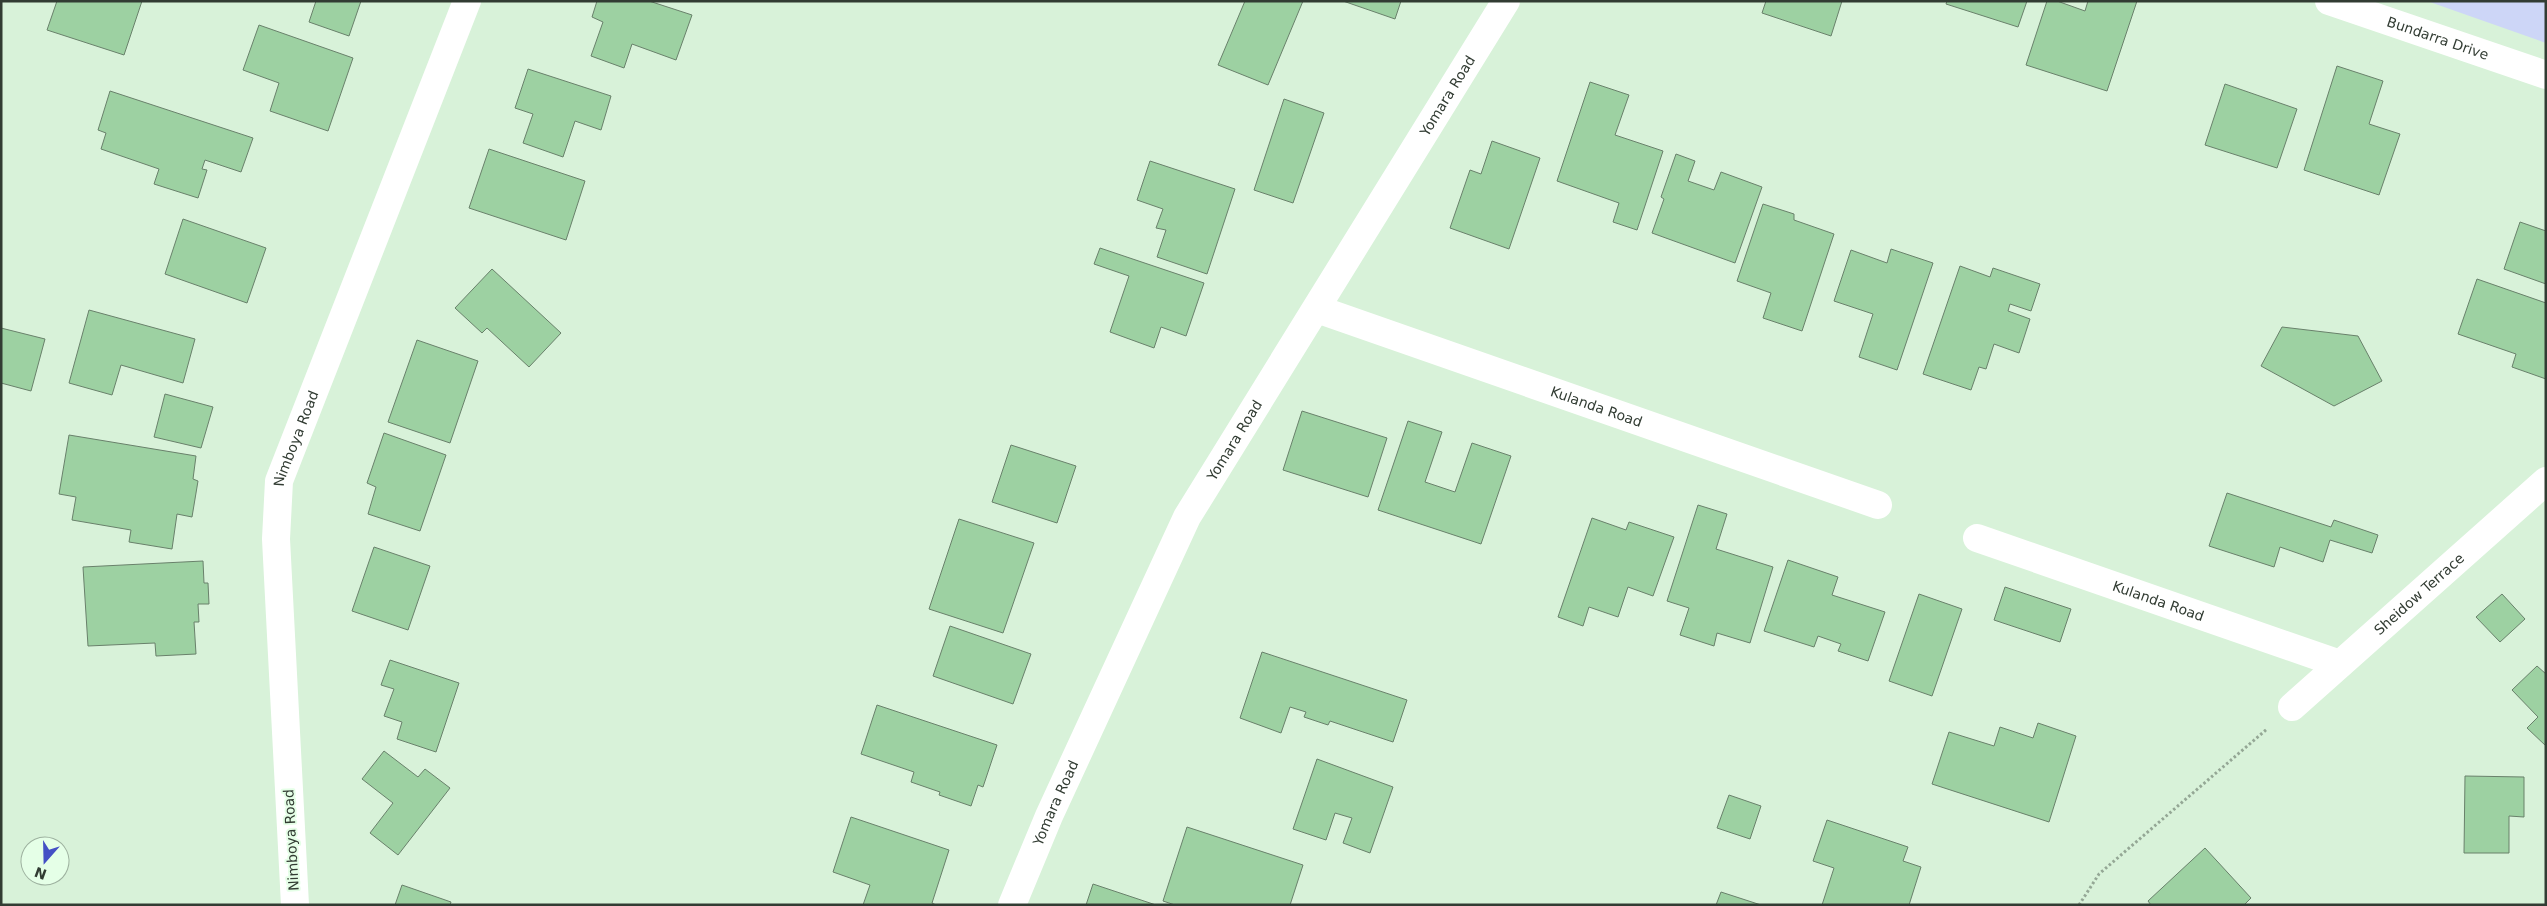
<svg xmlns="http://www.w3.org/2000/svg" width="2547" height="906" viewBox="0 0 2547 906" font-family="'DejaVu Sans',sans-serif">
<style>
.green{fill:#cdd6f7}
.building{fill:#9dd1a2;stroke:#69816b}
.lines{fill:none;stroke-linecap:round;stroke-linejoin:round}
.path{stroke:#94a795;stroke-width:3;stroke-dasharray:2.5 2.5;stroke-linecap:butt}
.street{stroke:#fff;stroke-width:28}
.labels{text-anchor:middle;stroke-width:4;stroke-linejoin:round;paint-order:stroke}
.street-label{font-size:14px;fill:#323c33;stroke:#e5ffe7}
</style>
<rect width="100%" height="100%" fill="#d8f2d9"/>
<!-- green -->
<path class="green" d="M2427,1H2546V43Z"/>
<!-- building -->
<g class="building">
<path d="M57,1H142L124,55L47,30Z"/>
<path d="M316,1H361L349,36L309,22Z"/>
<path d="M597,1H649L692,15L676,60L632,44L624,68L591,56L603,22L592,17Z"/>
<path d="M1245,1H1303L1268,85L1218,65Z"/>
<path d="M1343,1H1401L1395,19Z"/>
<path d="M1766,1H1842L1831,36L1762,13Z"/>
<path d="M1947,1H2027L2018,27L1946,4Z"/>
<path d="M2047,1H2057L2085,11L2088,1H2137L2107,91L2026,65Z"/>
<path d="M259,25L353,58L328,131L270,111L279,83L243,70Z"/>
<path d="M2337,66L2383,81L2369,124L2400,134L2379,195L2304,170Z"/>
<path d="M528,69L611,96L601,130L575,121L563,157L523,143L533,114L515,108Z"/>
<path d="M1590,82L1629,95L1615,135L1663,151L1637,230L1613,222L1619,203L1557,181Z"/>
<path d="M2225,84L2297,109L2277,168L2205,145Z"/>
<path d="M110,91L253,138L241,172L205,160L202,169L207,170L198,198L154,184L159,169L101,149L106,133L98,130Z"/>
<path d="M1284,99L1324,113L1293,203L1254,190Z"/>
<path d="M1492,141L1540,158L1509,249L1450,228L1470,170L1481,174Z"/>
<path d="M489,149L585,181L566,240L469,208Z"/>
<path d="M1676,154L1695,161L1688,181L1714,190L1721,172L1762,187L1735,263L1652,233L1664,199L1661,197Z"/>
<path d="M1150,161L1235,189L1207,274L1157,257L1166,230L1156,228L1163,209L1137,200Z"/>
<path d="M1763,204L1794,214V220L1834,234L1802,331L1763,318L1771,293L1737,281Z"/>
<path d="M183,219L266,248L247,303L165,274Z"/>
<path d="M2520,222L2546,231V284L2504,269Z"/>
<path d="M1100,248L1204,283L1186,336L1161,327L1154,348L1110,332L1129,276L1094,264Z"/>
<path d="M1891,249L1933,263L1897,370L1859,357L1873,314L1834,301L1851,250L1887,263Z"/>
<path d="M1960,266L1990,277L1993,268L2040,284L2031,311L2010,304L2008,311L2030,319L2019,353L1994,344L1986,369L1979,367L1971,390L1923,374Z"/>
<path d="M492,269L561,333L529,367L487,328L482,333L455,308Z"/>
<path d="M2477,279L2546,303V379L2512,367L2516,354L2458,334Z"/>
<path d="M89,310L195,339L183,383L121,365L112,395L69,383Z"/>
<path d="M2282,327L2358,336L2382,381L2334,406L2261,366Z"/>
<path d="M1,328L45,339L31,391L1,383Z"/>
<path d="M417,340L478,361L450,443L388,422Z"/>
<path d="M165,394L213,407L201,448L154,437Z"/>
<path d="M1302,411L1387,438L1368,497L1283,470Z"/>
<path d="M1408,421L1442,432L1425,482L1455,492L1472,443L1511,456L1481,544L1378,510Z"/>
<path d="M384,433L446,455L420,531L368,514L376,487L367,483Z"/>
<path d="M69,435L196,456L193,479L198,481L192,517L177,514L172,549L129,542L131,530L72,520L76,497L59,494Z"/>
<path d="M1011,445L1076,466L1057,523L992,502Z"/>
<path d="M2227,493L2331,527L2334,520L2378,535L2372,553L2330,540L2323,562L2280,547L2274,567L2209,546Z"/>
<path d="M1698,505L1727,514L1716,549L1773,567L1750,643L1717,633L1714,646L1680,635L1689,608L1667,601Z"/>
<path d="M1592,518L1626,530L1629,522L1674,537L1653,596L1628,587L1618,617L1589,607L1583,626L1558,617Z"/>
<path d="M959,519L1034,543L1003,633L929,609Z"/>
<path d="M374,547L430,566L408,630L352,611Z"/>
<path d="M1788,560L1838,577L1832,595L1885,612L1868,661L1838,651L1841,644L1818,636L1814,647L1764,631Z"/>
<path d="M203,561L204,583H208L209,604H198L199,622H194L196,654L156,656L155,643L88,646L83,567Z"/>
<path d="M2005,587L2071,609L2060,642L1994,620Z"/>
<path d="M1919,594L1962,609L1932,696L1889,681Z"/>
<path d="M2502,594L2525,619L2500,642L2476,617Z"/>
<path d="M950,626L1031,654L1013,704L933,676Z"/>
<path d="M1262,652L1407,700L1393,742L1330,721L1328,725L1304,717L1306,712L1290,707L1281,733L1240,718Z"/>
<path d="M390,660L459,683L436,752L397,739L402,722L384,716L394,689L381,685Z"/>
<path d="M2537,666L2546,674V746L2527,728L2538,717L2512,690Z"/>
<path d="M877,705L997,745L983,787L978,785L971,806L939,795L940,792L911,782L914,772L861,754Z"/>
<path d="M2038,723L2076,736L2049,822L1932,784L1949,732L1994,746L2000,727L2033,738Z"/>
<path d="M384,751L418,777L425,769L450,788L398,855L370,833L393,803L362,779Z"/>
<path d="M1317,759L1393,787L1370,853L1343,843L1352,818L1335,813L1326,840L1293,829Z"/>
<path d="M2465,776L2524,777V817L2509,816V853H2464Z"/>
<path d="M1729,795L1761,806L1750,839L1717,828Z"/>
<path d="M851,817L949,850L932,903L936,905H863L870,885L833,872Z"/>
<path d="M1827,820L1908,847L1903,861L1921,867L1909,905H1822L1834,868L1813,861Z"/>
<path d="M1187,827L1303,865L1290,905H1175L1163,901Z"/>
<path d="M2205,848L2251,898L2244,905H2151L2148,901Z"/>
<path d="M1093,884L1156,905H1086Z"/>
<path d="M402,885L451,902L450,905H395Z"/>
<path d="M1721,892L1761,905H1716Z"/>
</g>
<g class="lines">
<!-- path -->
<path class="path" d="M2079,905L2099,874L2267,729"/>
<!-- street -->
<g class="street">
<path id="s1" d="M2329,1L2546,75"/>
<path id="s2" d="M1317,309L1878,505"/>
<path id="s3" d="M1977,538L2340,664"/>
<path id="s4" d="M2292,707L2546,481"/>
<path id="s5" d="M295,905L276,539L279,481L467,1"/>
<path id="s6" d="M1012,905L1049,816L1187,517L1506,1"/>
</g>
</g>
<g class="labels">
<!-- street labels -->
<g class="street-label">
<text dy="5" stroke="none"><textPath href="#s1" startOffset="115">Bundarra Drive</textPath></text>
<text dy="5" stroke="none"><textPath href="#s6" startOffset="921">Yomara Road</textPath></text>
<text dy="5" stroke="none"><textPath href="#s2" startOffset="296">Kulanda Road</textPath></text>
<text dy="5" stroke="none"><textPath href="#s5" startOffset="470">Nimboya Road</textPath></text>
<text dy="5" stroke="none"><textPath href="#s6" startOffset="516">Yomara Road</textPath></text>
<text dy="5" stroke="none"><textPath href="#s4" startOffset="170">Sheidow Terrace</textPath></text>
<text dy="5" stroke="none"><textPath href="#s3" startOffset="192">Kulanda Road</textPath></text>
<text dy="5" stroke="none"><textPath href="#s6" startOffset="111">Yomara Road</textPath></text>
<text transform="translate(291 840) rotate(-93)" y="5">Nimboya Road</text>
</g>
</g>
<!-- border -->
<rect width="2547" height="906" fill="none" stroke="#323c33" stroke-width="5"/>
<!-- north arrow -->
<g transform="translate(45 861) rotate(200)"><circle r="24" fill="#e5ffe7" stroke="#9db19f"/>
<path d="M0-4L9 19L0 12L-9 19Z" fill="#4450c5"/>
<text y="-8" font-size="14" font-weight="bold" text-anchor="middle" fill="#323c33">N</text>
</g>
</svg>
